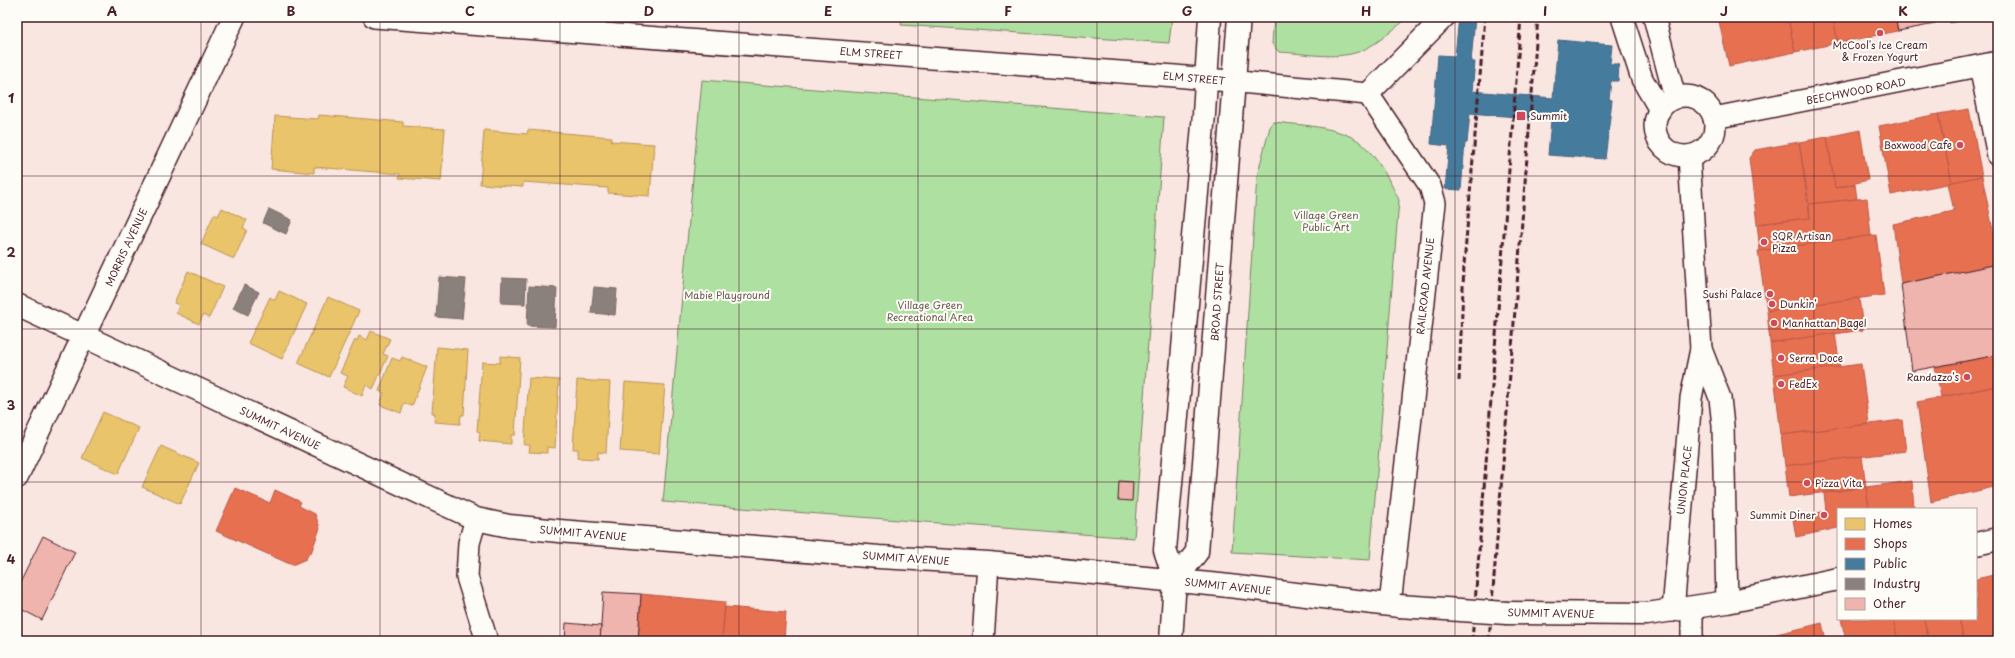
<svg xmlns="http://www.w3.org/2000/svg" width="2015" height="658" viewBox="0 0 2015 658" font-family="'Playpen Sans',sans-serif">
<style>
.green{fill:#aee0a1;stroke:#7c8066}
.homes{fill:#e9c46a;stroke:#b99257}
.shops{fill:#e76f51;stroke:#b85746}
.public{fill:#457b9d;stroke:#465f7b}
.industry{fill:#8a817c;stroke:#776464}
.building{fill:#efb4ad;stroke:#4a1f2b}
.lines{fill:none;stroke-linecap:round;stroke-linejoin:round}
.street-casing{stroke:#4a1f2b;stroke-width:24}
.secondary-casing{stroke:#4a1f2b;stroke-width:25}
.primary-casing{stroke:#4a1f2b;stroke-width:25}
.street{stroke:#fdfcf7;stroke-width:21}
.secondary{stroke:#fdfcf7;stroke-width:22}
.primary{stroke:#fdfcf7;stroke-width:22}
.rail{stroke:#4a1f2b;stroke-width:3;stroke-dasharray:6 3;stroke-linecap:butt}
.secondary-bridge-casing{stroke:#4a1f2b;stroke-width:25;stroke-linecap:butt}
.secondary-bridge{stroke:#fdfcf7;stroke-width:22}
.grid{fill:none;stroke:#4a1f2b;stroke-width:1;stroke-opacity:0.55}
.poi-dot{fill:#d1495b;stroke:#fdfcf7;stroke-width:1.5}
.labels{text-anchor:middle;stroke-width:4;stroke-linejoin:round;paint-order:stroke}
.poi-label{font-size:10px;fill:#4a1f2b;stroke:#fdfcf7;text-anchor:start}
.street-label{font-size:10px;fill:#4a1f2b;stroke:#fdfcf7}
.park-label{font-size:10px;fill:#68594e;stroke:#fdfcf7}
.neatline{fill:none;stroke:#4a1f2b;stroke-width:1.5}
.grid-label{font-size:13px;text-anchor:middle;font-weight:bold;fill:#4a1f2b}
</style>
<rect width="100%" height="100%" fill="#f9e6e1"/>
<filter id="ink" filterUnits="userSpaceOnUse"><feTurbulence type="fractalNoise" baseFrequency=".025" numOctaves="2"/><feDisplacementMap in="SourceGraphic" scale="8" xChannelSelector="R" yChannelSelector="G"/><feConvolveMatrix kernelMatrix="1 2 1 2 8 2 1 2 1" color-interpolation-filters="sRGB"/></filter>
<g filter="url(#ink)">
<!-- green -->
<g class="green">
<path d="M902,17H1172L1169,43L901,25Z"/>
<path d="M1274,17H1405L1404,21C1390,32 1375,46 1358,52C1335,60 1303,53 1279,52L1272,44Z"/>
<path d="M702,80L1164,117L1134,538L663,502Z"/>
<path d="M1274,122C1300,125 1334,126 1357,140C1375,152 1390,181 1399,200L1370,560L1232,552L1257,176L1270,127Z"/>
</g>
<!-- homes -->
<g class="homes">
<path d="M319,115L403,122V126L445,129L441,181L399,178L400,174L314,167V173L271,169L275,116L318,119Z"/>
<path d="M484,130L527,134L528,130L612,137L611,141L654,144L650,196L608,193V188L523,182V187L480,184Z"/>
<path d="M222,208L247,220L243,228L247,230L234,259L201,244L214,214L218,216Z"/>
<path d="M188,271L223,287L209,318L203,315L199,324L176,313L179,305L174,303Z"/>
<path d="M279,291L307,304L282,359L248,343L270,297L275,300Z"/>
<path d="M328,297L359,311L329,377L298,363Z"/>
<path d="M371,331L390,339L383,354L388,356L373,389L366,385L362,396L343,387L348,376L340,373L355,340L357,341L359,336L367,340Z"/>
<path d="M437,347L468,350L464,415H461L460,424L434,422L435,413H432Z"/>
<path d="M500,356L520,358L515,435H511V444L479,441L480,432L477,431L482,362L500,363Z"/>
<path d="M402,357L427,367L412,406L404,403L401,413L380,405L384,393L379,391L392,358L400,361Z"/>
<path d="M529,378L559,380L555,448L547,447V453L529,452L530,445H524Z"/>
<path d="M577,380L610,382L606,453L598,452V459L578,458V449H573Z"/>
<path d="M625,382L665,385L659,454L620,451Z"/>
<path d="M103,412L139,428L118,474L82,458Z"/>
<path d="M161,446L199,463L180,504L142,487Z"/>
</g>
<!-- shops -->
<g class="shops">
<path d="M1718,17H1788L1795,52L1729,66Z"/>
<path d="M1788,17H1833L1838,43L1795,52Z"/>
<path d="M1833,17H1895L1898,31L1838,43Z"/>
<path d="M1949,17H1977L1950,23Z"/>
<path d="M1969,109L1982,176L1952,183L1938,114Z"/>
<path d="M1938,114L1952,183L1891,195L1879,126Z"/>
<path d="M1860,130L1868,180L1835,188L1827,137Z"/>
<path d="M1827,137L1835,188L1855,184L1857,199L1809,204L1799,142Z"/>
<path d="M1799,142L1810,218L1757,224L1749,158L1755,150Z"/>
<path d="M1982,176L1998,255V264L1901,284L1893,224L1954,211L1948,183Z"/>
<path d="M1867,198L1871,236L1760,251L1757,224L1810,218L1809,204Z"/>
<path d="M1876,235L1884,295L1767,311L1758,251Z"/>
<path d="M1859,298L1863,330L1770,343L1767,311Z"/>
<path d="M1835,333L1840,367L1774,375L1770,343Z"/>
<path d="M1998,355V386L1941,397L1935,367Z"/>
<path d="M1861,364L1869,424L1781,435L1774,375Z"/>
<path d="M1998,386V486L1931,502L1917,402Z"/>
<path d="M1902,420L1906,451L1785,466L1781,435Z"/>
<path d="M1862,456L1866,487L1789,497L1785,466Z"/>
<path d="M1912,481L1914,509H1869L1866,487Z"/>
<path d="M1866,487L1869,509H1838V528L1796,537L1793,519L1826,511L1824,493Z"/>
<path d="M235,488L270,503L275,490L301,502L299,506L315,514L320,528L311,553H309L306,559L292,565L216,531Z"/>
<path d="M1998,574V641H1964L1959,619H1976V579Z"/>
<path d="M641,594L725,602L722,641H638Z"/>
<path d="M725,607L786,612L784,641H722Z"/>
<path d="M1841,619H1893L1898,641H1846Z"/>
<path d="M1893,619H1924L1929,641H1898Z"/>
<path d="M1924,619H1959L1964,641H1929Z"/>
<path d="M1822,623L1826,641H1746L1798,629Z"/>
</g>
<!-- public -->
<path class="public" d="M1459,17H1475L1471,62H1475L1472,91L1553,98L1558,40L1612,45L1610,64H1619L1618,81H1611L1609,99L1612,100L1605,159L1548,155L1551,120L1470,113L1467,143H1465L1461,190L1445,189L1449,146L1431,144L1438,55L1455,56Z"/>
<!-- industry -->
<g class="industry">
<path d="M269,209L292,220L286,234L263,223Z"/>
<path d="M439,277L466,279L462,319L436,317Z"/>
<path d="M502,278L526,279L525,304L501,303Z"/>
<path d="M244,285L259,292L248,315L233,308Z"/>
<path d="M529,286L557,288L555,327L527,326Z"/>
<path d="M594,287L617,289L615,315L591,313Z"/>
</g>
<!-- building -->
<g class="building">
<path d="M1280,17H1297V19Z"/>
<path d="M1895,17H1933L1935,24L1898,31Z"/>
<path d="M1998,264V355L1912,371L1901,284Z"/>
<path d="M1119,481L1133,482L1132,501L1118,500Z"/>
<path d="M43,536L75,552L42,620L17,607V589Z"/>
<path d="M603,592L641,594L638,641H600Z"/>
<path d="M566,623L601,626L600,641H565Z"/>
</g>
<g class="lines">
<!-- street casing -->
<g class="street-casing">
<g id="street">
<path d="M374,17L1175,76L1368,94"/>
<path d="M1622,17L1642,79L1660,110"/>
<path d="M1654,17L1675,98"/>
<path d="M1980,66L1998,156"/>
<path d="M1368,94L1430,186L1435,203L1390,605"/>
<path d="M1368,94L1444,17"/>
<circle cx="1685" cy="126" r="30"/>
<path d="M1714,118L1998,62"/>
<path d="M1701,349L1720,398L1723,426L1727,602"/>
<path d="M476,519L469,543L467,577L487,641"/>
<path d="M1673,611L1691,398L1701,349L1689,156"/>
<path d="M983,641L988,563"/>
<path d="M1692,641V608"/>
</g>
</g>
<!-- secondary casing -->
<g class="secondary-casing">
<g id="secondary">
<path d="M17,305L476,519L509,526L559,531L879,557L988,563L1220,585L1399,606"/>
<path d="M1976,544L1998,539"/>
<path d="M1175,580L1197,552L1239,17"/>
<path d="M1507,613L1647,614L1727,602L1838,579"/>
<path d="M1171,641L1175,580L1165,550L1204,114L1210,17"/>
</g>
</g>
<!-- primary casing -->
<g class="primary-casing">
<path id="primary" d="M17,477L234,17"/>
</g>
<!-- street -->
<use href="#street" class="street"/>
<!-- secondary -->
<use href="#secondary" class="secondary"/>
<!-- primary -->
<use href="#primary" class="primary"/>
<!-- rail -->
<g class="rail">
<path d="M1459,381L1464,265L1485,17"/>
<path d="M1472,641L1521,17"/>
<path d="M1489,641L1538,17"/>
</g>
<!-- secondary-bridge casing -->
<g class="secondary-bridge-casing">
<path id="secondary-bridge" d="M1399,606L1507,613"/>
</g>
<!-- secondary-bridge -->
<use href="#secondary-bridge" class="secondary-bridge"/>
</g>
</g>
<!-- grid -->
<path class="grid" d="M201,17V641M380,17V641M560,17V641M739,17V641M918,17V641M1097,17V641M1276,17V641M1455,17V641M1635,17V641M1814,17V641M17,176H1998M17,329H1998M17,482H1998"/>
<!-- markers -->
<g class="poi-dot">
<circle cx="1880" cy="33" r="4"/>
<rect x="1516" y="111" width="10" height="10" rx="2"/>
<circle cx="1960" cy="145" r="4"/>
<circle cx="1764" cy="242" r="4"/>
<circle cx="1770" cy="294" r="4"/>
<circle cx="1772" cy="304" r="4"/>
<circle cx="1774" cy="323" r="4"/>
<circle cx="1781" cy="358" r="4"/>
<circle cx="1967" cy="377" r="4"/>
<circle cx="1781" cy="384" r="4"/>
<circle cx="1807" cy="483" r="4"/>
<circle cx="1824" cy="515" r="4"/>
</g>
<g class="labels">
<!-- poi labels -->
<g class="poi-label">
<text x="1880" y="49" text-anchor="middle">McCool's Ice Cream<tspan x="1880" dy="12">&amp; Frozen Yogurt</tspan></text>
<text x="1530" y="120">Summit</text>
<text x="1952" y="149" text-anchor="end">Boxwood Cafe</text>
<text x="1772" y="240">SQR Artisan<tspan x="1772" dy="12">Pizza</tspan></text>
<text x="1762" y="298" text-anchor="end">Sushi Palace</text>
<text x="1780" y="308">Dunkin'</text>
<text x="1782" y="327">Manhattan Bagel</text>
<text x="1789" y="362">Serra Doce</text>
<text x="1959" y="381" text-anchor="end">Randazzo's</text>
<text x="1789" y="388">FedEx</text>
<text x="1815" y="487">Pizza Vita</text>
<text x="1816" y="519" text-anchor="end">Summit Diner</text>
</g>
<!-- street labels -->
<g class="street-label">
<text transform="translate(871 53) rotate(4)" y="4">ELM STREET</text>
<text transform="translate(1194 78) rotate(5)" y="4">ELM STREET</text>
<text transform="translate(1856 91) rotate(-11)" y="4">BEECHWOOD ROAD</text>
<text transform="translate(126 247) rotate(-65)" y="4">MORRIS AVENUE</text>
<text transform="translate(1425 286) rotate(-84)" y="4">RAILROAD AVENUE</text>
<text transform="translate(1217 302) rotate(-86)" y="4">BROAD STREET</text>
<text transform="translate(280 428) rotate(25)" y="4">SUMMIT AVENUE</text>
<text transform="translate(1684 480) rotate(-84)" y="4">UNION PLACE</text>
<text transform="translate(583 533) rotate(5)" y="4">SUMMIT AVENUE</text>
<text transform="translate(906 558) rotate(4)" y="4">SUMMIT AVENUE</text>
<text transform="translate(1228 586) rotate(6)" y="4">SUMMIT AVENUE</text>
<text transform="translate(1551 613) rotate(1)" y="4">SUMMIT AVENUE</text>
</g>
<!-- park labels -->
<g class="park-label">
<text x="1326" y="219">Village Green<tspan x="1326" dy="12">Public Art</tspan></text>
<text x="727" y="299">Mabie Playground</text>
<text x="930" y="309">Village Green<tspan x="930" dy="12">Recreational Area</tspan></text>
</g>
</g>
<!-- margin -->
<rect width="2015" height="658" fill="none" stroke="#fdfcf7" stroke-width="44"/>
<!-- legend -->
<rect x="1837" y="508" width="140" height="112" fill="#fdfcf7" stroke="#b5a4a5"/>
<rect x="1845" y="518" width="20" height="12" fill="#e9c46a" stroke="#b5a4a5"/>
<text x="1873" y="528" font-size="12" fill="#4a1f2b">Homes</text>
<rect x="1845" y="538" width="20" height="12" fill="#e76f51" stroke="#b5a4a5"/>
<text x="1873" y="548" font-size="12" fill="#4a1f2b">Shops</text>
<rect x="1845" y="558" width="20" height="12" fill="#457b9d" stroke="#b5a4a5"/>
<text x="1873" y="568" font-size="12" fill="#4a1f2b">Public</text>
<rect x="1845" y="578" width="20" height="12" fill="#8a817c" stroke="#b5a4a5"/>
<text x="1873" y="588" font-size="12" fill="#4a1f2b">Industry</text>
<rect x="1845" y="598" width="20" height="12" fill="#efb4ad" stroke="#b5a4a5"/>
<text x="1873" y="608" font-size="12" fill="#4a1f2b">Other</text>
<rect x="22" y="22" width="1971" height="614" class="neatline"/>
<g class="grid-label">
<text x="112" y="16">A</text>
<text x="291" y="16">B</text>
<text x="470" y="16">C</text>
<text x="649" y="16">D</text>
<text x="828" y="16">E</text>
<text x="1008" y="16">F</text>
<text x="1187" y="16">G</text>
<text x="1366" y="16">H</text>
<text x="1545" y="16">I</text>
<text x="1724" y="16">J</text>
<text x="1903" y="16">K</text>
<text x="11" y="103">1</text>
<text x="11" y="257">2</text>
<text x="11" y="410">3</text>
<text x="11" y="564">4</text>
</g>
</svg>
